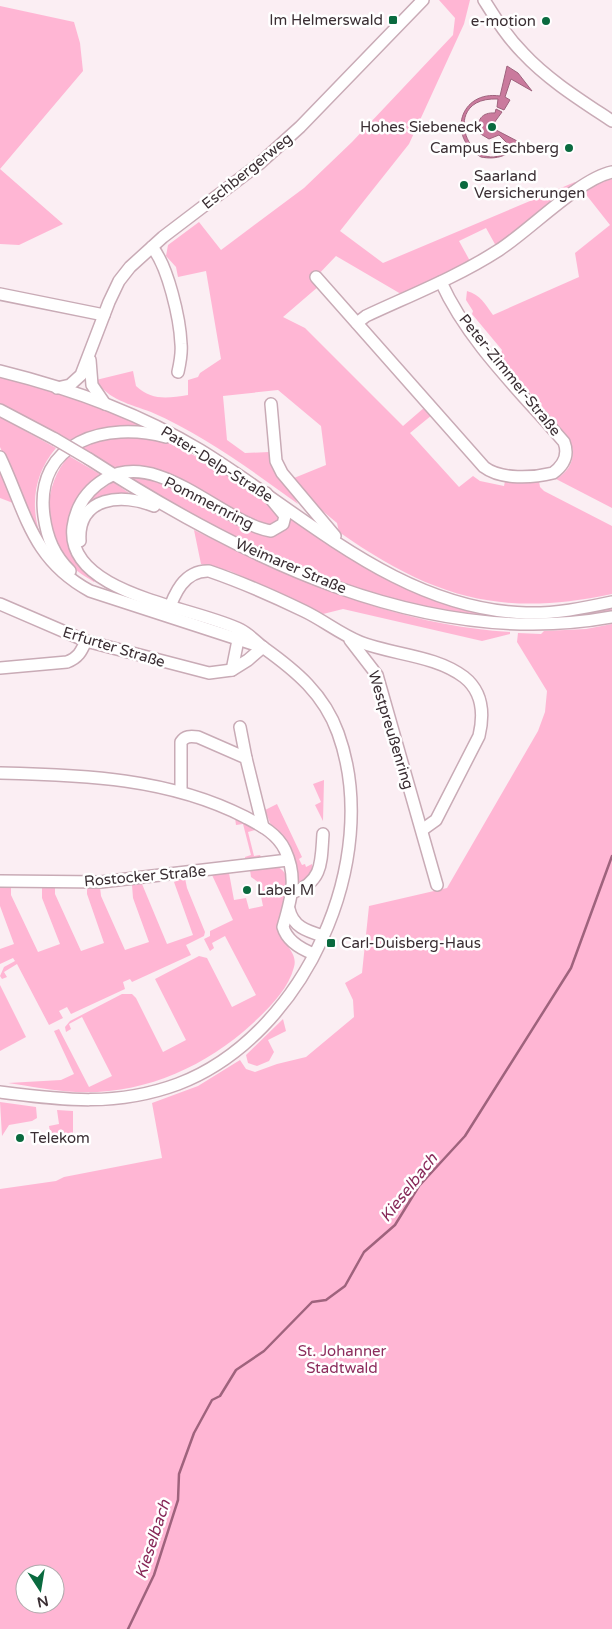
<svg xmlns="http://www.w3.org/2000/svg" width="612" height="1629" viewBox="0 0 612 1629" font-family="'Varela Round',sans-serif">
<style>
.green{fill:#ffb6d4;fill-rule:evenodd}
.water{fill:#ca7a9d;stroke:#9f637d}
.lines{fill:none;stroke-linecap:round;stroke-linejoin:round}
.stream{stroke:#9f637d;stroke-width:2.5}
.minor-casing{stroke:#c9abb6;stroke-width:14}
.minor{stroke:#fff;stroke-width:11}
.minor-bridge-casing{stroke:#c9abb6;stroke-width:14;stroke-linecap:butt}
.minor-bridge{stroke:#fff;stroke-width:11}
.poi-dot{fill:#0a6a3f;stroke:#fff;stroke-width:2}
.labels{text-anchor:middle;stroke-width:5;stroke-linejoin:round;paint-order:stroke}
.poi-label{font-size:15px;fill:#3a2e33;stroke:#fff;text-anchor:end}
.street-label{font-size:15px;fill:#3a2e33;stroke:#fff}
.park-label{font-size:15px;fill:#8c2d5d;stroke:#fff}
.water-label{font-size:16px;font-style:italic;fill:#882959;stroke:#fff}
</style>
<rect width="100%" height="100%" fill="#fbeef3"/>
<!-- green -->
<g class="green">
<path d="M439,0H470L464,24L409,144L340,231L383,263L575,182L577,184L496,246L486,228L459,241L470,261L445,275L401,294L336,256L314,279L319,286L283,317L305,328L403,426L425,407L432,415L410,433L459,487L473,476L480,481L504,486L505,481H539L540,487L544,491L612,526V594C500,618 432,597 339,532L337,523L319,508L294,478L326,465L321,426L278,390L223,396L227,440L245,453L269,452L273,470L290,490L298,504C251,470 204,435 151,412C130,404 108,400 96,380L133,371L136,386C152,401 168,398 188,395V380L198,377L200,373L221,359L206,271L178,277L176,267L166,256L168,245L199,222L221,250L304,188L352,142L453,35L455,18Z"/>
<path d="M0,6L74,22L80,43L83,71L0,169L63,224L19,245L0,244Z"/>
<path d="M612,179V508L556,479C572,470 577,455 569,438L500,357L502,350L472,314L473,311L466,300L467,291C481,295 485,304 493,315L579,277L575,253L610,225L584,192L596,184Z"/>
<path d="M0,376L113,410L155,429C124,427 99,426 70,440L0,404Z"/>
<path d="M0,417L56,448C39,468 32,492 36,518C37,526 41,535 41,541L0,447Z"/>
<path d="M109,437C123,437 139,435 152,437C175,442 277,498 278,520L268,526L262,524L173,477L129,467L115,469L81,447Z"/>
<path d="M69,456L103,476L68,533L71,549L96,579L94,582C83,575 71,568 63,557C41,529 45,482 69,456Z"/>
<path d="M0,471L2,475L13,503L0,498Z"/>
<path d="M127,478C179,476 217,519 262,535L272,536L289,513L390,581L451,605L474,611L612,605V613C487,636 360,596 247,543C206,524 167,499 127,478Z"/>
<path d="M113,482L129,493L108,495L86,505L97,493Z"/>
<path d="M194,530C294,580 397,625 510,632V634L482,641L343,609L323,614L230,571L201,564Z"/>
<path d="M612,624V1629H0V1189L56,1181L64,1177L162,1158L152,1103L198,1086L240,1060L246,1069L255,1072L277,1064L306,1057L354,1017L353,1000L345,983L362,973L369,906L447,888L538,731L545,712L547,691L517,642L518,633L541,634L544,631L586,629ZM25,1574H55V1604H25Z"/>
<path d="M324,780L323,821L315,805L321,802L313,784Z"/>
<path d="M277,804L302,857L299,859L302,865L305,864L306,867L312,864L313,873L302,883L299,881L290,847L270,823L265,810Z"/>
<path d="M235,818L255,828V830L248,832L254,856L260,855L261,857L245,859V857L251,855L243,824L236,825Z"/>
<path d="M278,867C297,877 281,904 279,919C276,943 299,949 294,967C288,990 269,1008 252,1024C204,1068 142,1095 76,1092C53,1091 30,1086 8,1083L61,1080L74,1074L54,1031L59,1029L89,1087L112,1076L82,1017L69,1024L71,1029L66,1032L65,1027L70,1021L122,994H132L136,998L163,1052L186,1040L155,979L199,956L207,958L232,1007L256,995L225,936L212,943L214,948L210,951L204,939L210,936V931L233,920L212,875L229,873L234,900L246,898L249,909L263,906L258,882L251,877L250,870Z"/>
<path d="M185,878L187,888L205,932L204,936L186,945L191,955L132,982L130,979L123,982L125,989L71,1014L67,1007L59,1011L63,1018L49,1025L17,964L4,972L7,977L2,979L0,976L4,967L15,961L13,958L0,964V949L14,944L0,906V887H11V895L38,952L60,944L42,898V887L55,888V894L81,951L104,943L87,894V887H100L101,896L125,950L149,942L133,898L132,885L142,884L167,944L193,935L174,882Z"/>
<path d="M0,985L26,1037L0,1051Z"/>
<path d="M283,1019L286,1031L268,1040L274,1052L269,1061L257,1066L248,1063L246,1055Z"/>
<path d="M0,1102L36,1107L37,1118L32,1121L9,1125L2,1136Z"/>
<path d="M57,1110L73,1111V1134L51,1138L49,1126L59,1124Z"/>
</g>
<!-- water -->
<path class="water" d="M507,66L518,73L532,91L511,79L505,97L510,100L504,110L497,107L498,99C435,96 472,185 512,148L499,135L489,139L479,133C476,120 482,112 495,113L496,109L502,112L494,123H489L487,129L491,132L496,130L519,142C511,156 496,160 481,157C446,137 460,90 500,96Z"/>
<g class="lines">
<!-- stream -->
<path class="stream" d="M128,1629L154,1575L178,1500L179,1474L194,1433L212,1400L220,1396L236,1370L264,1351L312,1302L326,1300L345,1286L364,1252L395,1225L419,1186L465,1136L571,968L612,856"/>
<!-- minor casing -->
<g class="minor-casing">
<g id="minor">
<path d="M484,0C496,19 507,37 523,53C548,80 582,101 612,121"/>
<path d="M152,247C168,266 180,319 181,344C182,353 180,363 178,372"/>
<path d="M316,277L484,467C501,480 533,478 553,473C564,465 569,455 564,442C521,392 468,342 441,282"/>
<path d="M0,294L104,315"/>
<path d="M357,323L366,316C411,295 457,277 499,250C530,230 579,179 612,172"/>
<path d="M90,360L92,385L105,404"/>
<path d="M0,371C69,388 139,413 200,450C303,513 398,609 526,613C555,614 584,608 612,602"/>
<path d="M57,388L70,385L81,375L109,302L119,281L130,267L163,237L259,164L300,127L423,0"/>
<path d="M271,404L276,461L282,473L335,536"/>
<path d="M0,410L55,439"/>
<path d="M0,457C26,512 31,559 90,591L259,646"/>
<path d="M89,459C241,557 426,651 612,617"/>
<path d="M80,541C77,496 123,493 154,506"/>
<path d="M70,571C54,555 47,538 44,516C34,441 107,421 166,437"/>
<path d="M0,604L86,641L209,673L232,670L248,660L263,647"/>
<path d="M167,615C174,594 184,570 209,571C241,582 273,596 304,611C323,620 340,634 360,642C393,655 435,655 464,677C483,692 484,715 479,736L436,820L422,830"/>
<path d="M350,640L377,675L437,885"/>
<path d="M0,668L67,662C78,658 81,652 86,641"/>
<path d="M232,670L238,640"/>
<path d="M240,727L246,758"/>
<path d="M0,773C84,775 169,778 245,817C260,825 277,833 285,850C298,878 291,899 283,927C287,941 301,949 314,954"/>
<path d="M181,791V742C185,736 190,736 198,737L246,758L263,827"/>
<path d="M0,881L101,882L288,860"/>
<path d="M294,892C323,881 321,862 323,834"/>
<path d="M289,909C293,927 307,931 323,936"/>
<path d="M0,1092C63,1100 116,1107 178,1084C304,1036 384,860 338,733C324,694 296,671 264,648C256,642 249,634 241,630C197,607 65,595 73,527C76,506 87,490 105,479C159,448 222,523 271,531L283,524L285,516L266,493"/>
</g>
</g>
<!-- minor -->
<use href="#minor" class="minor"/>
<!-- minor-bridge casing -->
<g class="minor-bridge-casing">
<path id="minor-bridge" d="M55,439L89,459"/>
</g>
<!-- minor-bridge -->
<use href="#minor-bridge" class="minor-bridge"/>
</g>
<!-- markers -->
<g class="poi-dot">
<rect x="388" y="15" width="10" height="10" rx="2.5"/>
<circle cx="546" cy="21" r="5"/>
<circle cx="492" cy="127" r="5"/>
<circle cx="569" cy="148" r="5"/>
<circle cx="464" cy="185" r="5"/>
<circle cx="247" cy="890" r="5"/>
<rect x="326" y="938" width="10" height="10" rx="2.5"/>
<circle cx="20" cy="1138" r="5"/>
</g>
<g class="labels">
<!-- poi labels -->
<g class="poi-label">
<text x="383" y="25">Im Helmerswald</text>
<text x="536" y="26">e-motion</text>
<text x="482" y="132">Hohes Siebeneck</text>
<text x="559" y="153">Campus Eschberg</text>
<text x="474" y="181" text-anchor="start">Saarland<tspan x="474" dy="17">Versicherungen</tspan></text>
<text x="257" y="895" text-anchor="start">Label M</text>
<text x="341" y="948" text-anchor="start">Carl-Duisberg-Haus</text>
<text x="30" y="1143" text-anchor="start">Telekom</text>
</g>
<!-- street labels -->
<g class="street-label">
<text transform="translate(247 171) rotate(-39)" y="5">Eschbergerweg</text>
<text transform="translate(510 375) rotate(51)" y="5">Peter-Zimmer-Straße</text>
<text transform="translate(217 464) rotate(32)" y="5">Pater-Delp-Straße</text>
<text transform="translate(209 503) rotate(27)" y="5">Pommernring</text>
<text transform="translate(291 566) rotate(23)" y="5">Weimarer Straße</text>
<text transform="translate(114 647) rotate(17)" y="5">Erfurter Straße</text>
<text transform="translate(391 730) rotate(73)" y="5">Westpreußenring</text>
<text transform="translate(145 876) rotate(-5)" y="5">Rostocker Straße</text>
</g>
<!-- park labels -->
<g class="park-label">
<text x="342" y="1356">St. Johanner<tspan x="342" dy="17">Stadtwald</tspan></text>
</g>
<!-- water labels -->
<g class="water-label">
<text transform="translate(408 1187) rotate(-52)" y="6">Kieselbach</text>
<text transform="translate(152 1539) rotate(-72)" y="6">Kieselbach</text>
</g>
</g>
<!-- north arrow -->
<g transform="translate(40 1589) rotate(168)"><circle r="24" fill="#ffffff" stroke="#b0abad"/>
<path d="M0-4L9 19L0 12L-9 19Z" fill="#0a6a3f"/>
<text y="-8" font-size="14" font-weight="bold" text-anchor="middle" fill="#3a2e33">N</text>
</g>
</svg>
